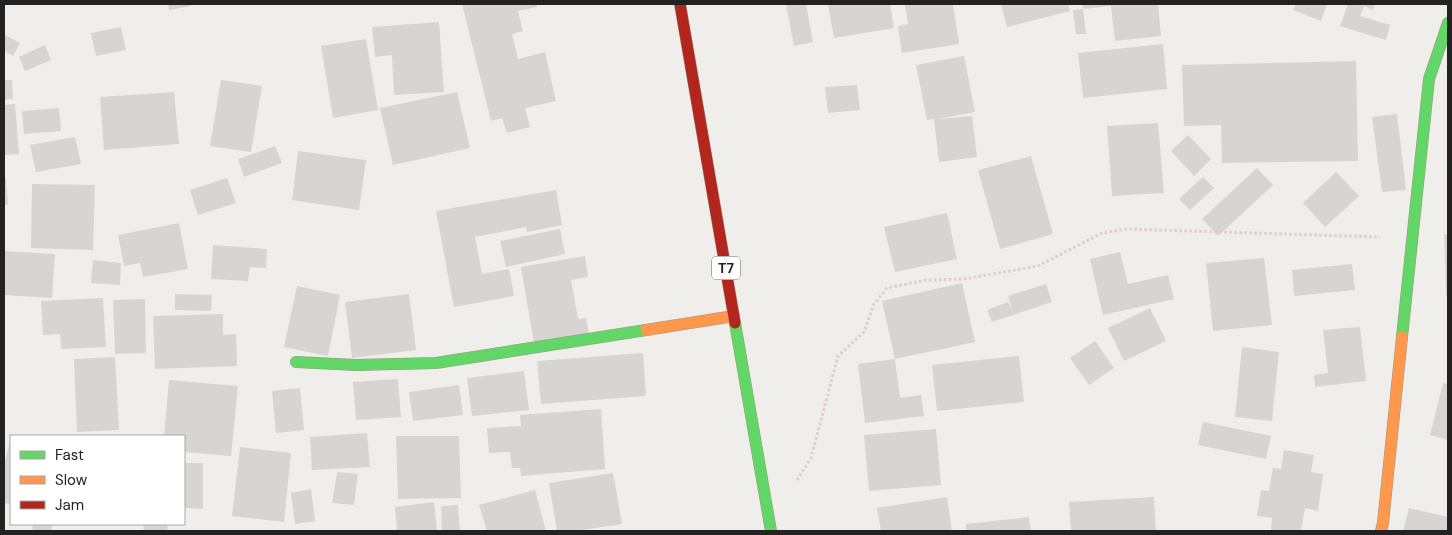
<svg xmlns="http://www.w3.org/2000/svg" width="1452" height="535" viewBox="0 0 1452 535" font-family="'DM Sans',sans-serif">
<style>
.building{fill:#d7d4d2}
.lines{fill:none;stroke-linecap:round;stroke-linejoin:round}
.fast-casing{stroke:#999a82;stroke-width:12}
.slow-casing{stroke:#999a82;stroke-width:12}
.jam-casing{stroke:#999a82;stroke-width:12}
.path{stroke:#dccecd;stroke-width:3;stroke-dasharray:2.5 2.5;stroke-linecap:butt}
.fast{stroke:#63d668;stroke-width:11}
.slow{stroke:#ff974d;stroke-width:11}
.jam{stroke:#b3261e;stroke-width:11}
.labels{text-anchor:middle;stroke-width:5;stroke-linejoin:round;paint-order:stroke}
.shield{fill:#fff;stroke:#646464;stroke-width:1}
.shield-label{font-size:14px;font-weight:bold;fill:#222}
</style>
<rect width="100%" height="100%" fill="#f0eeeb"/>
<!-- building -->
<g class="building">
<path d="M168,4H191V6L169,10Z"/>
<path d="M462,4H537V7L518,11L523,31L512,34L518,59L545,52L556,101L525,108L530,127L507,133L502,118L491,121Z"/>
<path d="M786,4H806L813,42L794,46Z"/>
<path d="M828,4H890L894,28L834,38Z"/>
<path d="M905,4H953L959,44L902,53L898,26L908,24Z"/>
<path d="M1001,4H1068L1070,11L1007,27Z"/>
<path d="M1082,4H1158L1161,36L1115,41L1111,6L1083,9Z"/>
<path d="M1296,4H1327L1321,21L1293,10Z"/>
<path d="M1348,4H1375L1373,10L1364,6L1360,16L1390,25L1386,40L1340,26Z"/>
<path d="M1083,9L1086,34H1076L1073,10Z"/>
<path d="M439,22L444,92L394,95L392,55L375,57L372,27Z"/>
<path d="M121,27L126,50L96,56L91,33Z"/>
<path d="M5,35L20,43L13,56L4,51Z"/>
<path d="M366,39L378,110L333,118L321,46Z"/>
<path d="M1163,44L1167,89L1083,98L1078,53Z"/>
<path d="M45,45L51,60L25,71L19,57Z"/>
<path d="M964,56L975,112L938,119L972,116L977,157L939,162L934,119L927,120L916,65Z"/>
<path d="M1356,61L1358,161L1222,163L1221,125L1184,126L1182,65Z"/>
<path d="M4,80H12L13,99L4,100Z"/>
<path d="M221,80L262,86L251,152L210,146Z"/>
<path d="M857,85L860,110L828,113L825,87Z"/>
<path d="M174,92L179,144L104,150L100,97Z"/>
<path d="M457,92L470,148L393,165L380,108Z"/>
<path d="M15,104L19,154L4,155V105Z"/>
<path d="M59,108L61,131L24,134L22,111Z"/>
<path d="M1397,114L1406,190L1382,192L1372,117Z"/>
<path d="M1158,123L1164,193L1112,196L1107,126Z"/>
<path d="M1188,135L1211,159L1194,176L1171,151Z"/>
<path d="M75,137L81,164L36,172L30,145Z"/>
<path d="M275,146L282,163L244,177L238,159Z"/>
<path d="M298,151L366,160L359,210L292,200Z"/>
<path d="M1031,156L1053,234L1000,249L978,170Z"/>
<path d="M1257,168L1273,185L1218,236L1202,219Z"/>
<path d="M1336,172L1359,196L1325,227L1303,203Z"/>
<path d="M1203,177L1214,188L1190,210L1179,199Z"/>
<path d="M227,178L236,203L198,215L190,190Z"/>
<path d="M4,179H6L8,205H4Z"/>
<path d="M32,184L95,185L93,250L31,248Z"/>
<path d="M556,190L562,225L527,232L526,227L475,237L482,274L509,269L514,296L454,307L436,211Z"/>
<path d="M947,213L957,259L895,272L884,227Z"/>
<path d="M179,223L188,269L143,277L140,263L124,266L118,235Z"/>
<path d="M560,229L565,254L506,267L500,241Z"/>
<path d="M1444,234H1448V296H1446Z"/>
<path d="M213,245L267,249L266,268L250,267L248,281L211,279Z"/>
<path d="M4,251L55,254L52,298L4,295Z"/>
<path d="M1120,252L1128,284L1168,275L1174,299L1103,315L1090,259Z"/>
<path d="M585,256L588,277L571,280L578,319L586,318L589,334L534,343L521,267Z"/>
<path d="M1264,258L1272,325L1213,331L1206,263Z"/>
<path d="M93,260L121,263L120,285L91,283Z"/>
<path d="M1352,264L1355,290L1294,296L1292,270Z"/>
<path d="M962,283L975,342L895,359L882,301Z"/>
<path d="M1046,284L1052,302L992,322L987,310L1008,302L1012,310L1008,296Z"/>
<path d="M297,286L340,295L328,356L284,347Z"/>
<path d="M175,294L212,295L211,311L175,310Z"/>
<path d="M409,294L416,350L352,358L345,302Z"/>
<path d="M103,298L106,347L61,349L60,334L43,335L41,301Z"/>
<path d="M145,299L146,353L115,354L113,300Z"/>
<path d="M1150,308L1166,341L1124,361L1108,328Z"/>
<path d="M223,314V335L236,334L237,366L155,369L153,316Z"/>
<path d="M1360,327L1366,381L1315,387L1314,375L1328,373L1323,330Z"/>
<path d="M1095,341L1114,368L1089,385L1070,358Z"/>
<path d="M1242,347L1279,352L1272,421L1235,417Z"/>
<path d="M643,353L646,396L541,404L537,361Z"/>
<path d="M1019,356L1024,402L937,411L932,365Z"/>
<path d="M115,357L119,430L77,432L74,359Z"/>
<path d="M895,359L900,398L921,395L924,416L865,423L858,364Z"/>
<path d="M524,371L529,410L472,416L467,378Z"/>
<path d="M398,379L401,417L356,420L353,382Z"/>
<path d="M169,380L238,386L231,456L184,452V436H164Z"/>
<path d="M1443,383L1448,384V440L1430,435Z"/>
<path d="M459,385L463,415L413,421L409,392Z"/>
<path d="M300,388L304,430L276,433L272,391Z"/>
<path d="M601,409L605,469L521,476L520,468H512L510,452L489,453L487,428L521,426L520,415Z"/>
<path d="M1203,422L1271,436L1266,459L1198,445Z"/>
<path d="M936,429L941,485L869,491L864,435Z"/>
<path d="M367,433L370,467L312,470L310,437Z"/>
<path d="M396,436H459L461,498L398,499Z"/>
<path d="M11,438V504L4,503V464Z"/>
<path d="M240,447L291,453L284,522L232,516Z"/>
<path d="M1284,450L1314,455L1311,472L1323,474L1318,511L1305,508L1301,531H1271L1272,518L1257,516L1261,490L1269,491L1273,468L1281,469Z"/>
<path d="M184,463H203V509L184,508Z"/>
<path d="M337,472L358,474L354,505L332,503Z"/>
<path d="M613,473L622,524L576,531H557L549,483Z"/>
<path d="M311,489L315,521L295,524L291,493Z"/>
<path d="M535,490L546,531H487L479,505Z"/>
<path d="M947,497L952,531H881L877,508Z"/>
<path d="M1154,497L1156,531H1071L1069,502Z"/>
<path d="M434,502L437,531H397L395,507Z"/>
<path d="M458,505L460,531H442L441,506Z"/>
<path d="M1409,508L1448,517V531H1403Z"/>
<path d="M1029,517L1031,531H966V524Z"/>
<path d="M33,524H53L51,531H32Z"/>
<path d="M143,524H167L168,531H144Z"/>
</g>
<g class="lines">
<!-- fast casing -->
<g class="fast-casing">
<g id="fast">
<path d="M735,323L771,531"/>
<path d="M1402,337L1429,79L1448,23"/>
<path d="M296,362L356,365L436,363L646,330"/>
</g>
</g>
<!-- slow casing -->
<g class="slow-casing">
<g id="slow">
<path d="M646,330L734,316"/>
<path d="M1381,531L1383,523L1402,337"/>
</g>
</g>
<!-- jam casing -->
<g class="jam-casing">
<path id="jam" d="M680,4L735,323"/>
</g>
<!-- path -->
<path class="path" d="M797,480L811,458L838,356L864,332L874,304L887,288L926,280L964,279L1038,266L1102,233L1126,229L1380,237"/>
<!-- fast -->
<use href="#fast" class="fast"/>
<!-- slow -->
<use href="#slow" class="slow"/>
<!-- jam -->
<use href="#jam" class="jam"/>
</g>
<g class="labels">
<!-- shield labels -->
<rect class="shield" x="712" y="256.5" width="28" height="23" rx="4"/>
<g class="shield-label">
<text x="726" y="273">T7</text>
</g>
</g>
<!-- border -->
<rect width="1452" height="535" fill="none" stroke="#222222" stroke-width="10"/>
<!-- legend -->
<rect x="10" y="435" width="175" height="90" fill="#ffffff" stroke="#a7a7a7"/>
<rect x="20" y="451" width="25" height="8" fill="#63d668" stroke="#a7a7a7"/>
<text x="55" y="460" font-size="15" fill="#222222">Fast</text>
<rect x="20" y="476" width="25" height="8" fill="#ff974d" stroke="#a7a7a7"/>
<text x="55" y="485" font-size="15" fill="#222222">Slow</text>
<rect x="20" y="501" width="25" height="8" fill="#b3261e" stroke="#a7a7a7"/>
<text x="55" y="510" font-size="15" fill="#222222">Jam</text>
</svg>
